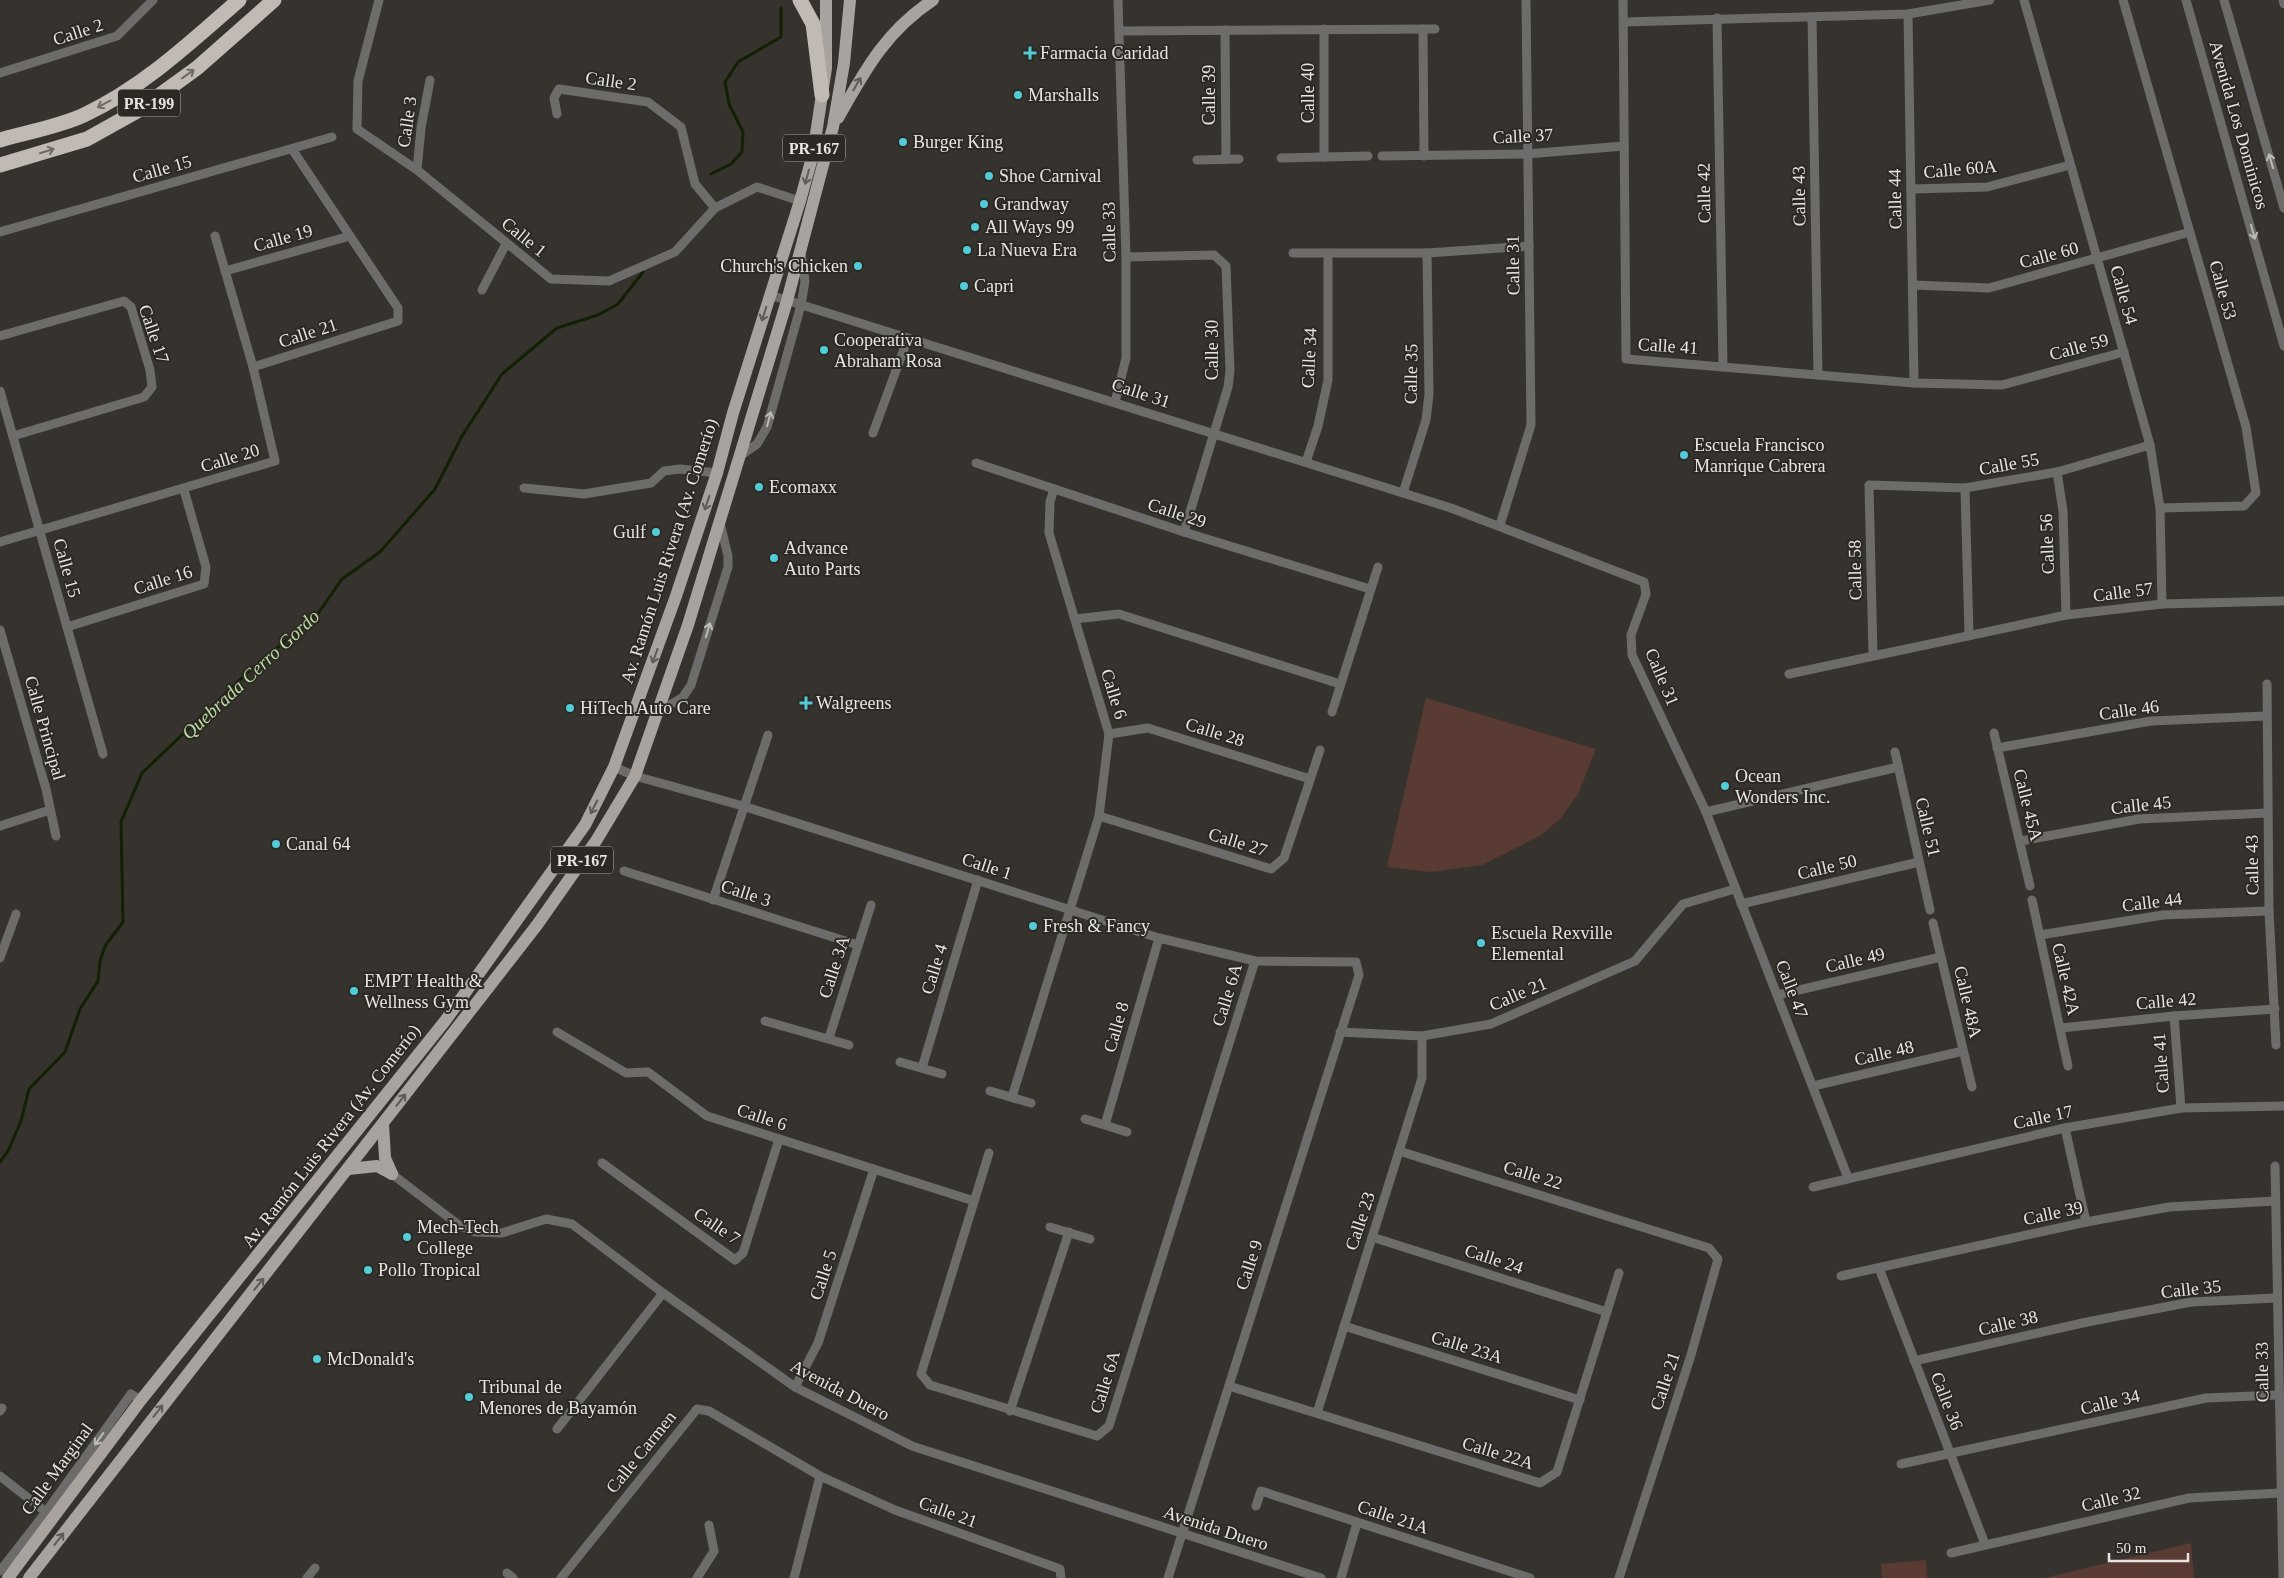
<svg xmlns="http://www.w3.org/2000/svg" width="2284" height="1578" viewBox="0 0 2284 1578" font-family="Georgia,serif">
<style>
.green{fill:#593b33}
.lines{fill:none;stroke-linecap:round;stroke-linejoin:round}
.stream{stroke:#122004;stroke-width:3}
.street{stroke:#6e6c6a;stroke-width:9}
.primary{stroke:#a9a39f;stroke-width:12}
.highway{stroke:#c0b9b4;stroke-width:15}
.oneway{stroke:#6f6a65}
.oneway2{stroke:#5e5a55}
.oneway3{stroke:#bdbbb8}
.poi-dot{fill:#52ccd6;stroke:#2c2924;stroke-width:2}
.labels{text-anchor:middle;stroke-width:4;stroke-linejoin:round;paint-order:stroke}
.shield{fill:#2c2924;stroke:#afada9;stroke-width:1}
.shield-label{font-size:16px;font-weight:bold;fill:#e7e5e2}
.street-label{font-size:18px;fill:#e7e5e2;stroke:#2c2924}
.poi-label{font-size:18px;fill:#e7e5e2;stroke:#2c2924;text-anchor:start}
.water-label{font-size:19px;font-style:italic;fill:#bcdba2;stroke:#2c2924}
</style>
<rect width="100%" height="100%" fill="#36332e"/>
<!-- green -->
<g class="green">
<path d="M1426,698L1596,749L1578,794L1560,819L1541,835L1482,865L1431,872L1387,867Z"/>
<path d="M2191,1543L2194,1578H2044Z"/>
<path d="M1926,1560L1927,1578H1882L1881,1564Z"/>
</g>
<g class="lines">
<!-- stream -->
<g class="stream">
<path d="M711,174L731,164L742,152L743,132L729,104L725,82L738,62L781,37V8"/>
<path d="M0,1162L8,1151L21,1121L29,1089L65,1052L80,1009L98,981L100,961L105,946L123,922L121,822L142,773L247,673L317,615L342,579L380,552L435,489L462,436L502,374L557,328L598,315L618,304L643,272"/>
</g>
<!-- street -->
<g class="street">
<path d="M379,0L358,81L357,129L417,170L551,279L609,281L675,252L715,208L757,187L800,201"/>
<path d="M1623,0L1626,359L1914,383L2002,385L2124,352"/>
<path d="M2024,0L2150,445L2160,508L2162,604"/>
<path d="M2123,0L2246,427L2256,493L2244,506L2160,508"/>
<path d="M2186,0L2284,346"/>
<path d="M2224,0L2284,208"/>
<path d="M2283,0L2284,4"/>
<path d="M1908,14L1914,383"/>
<path d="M1812,17L1818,375"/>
<path d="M1717,18L1723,367"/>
<path d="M1624,22L1908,14L1990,0"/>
<path d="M1324,29V157"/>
<path d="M1423,29L1424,156"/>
<path d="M1225,30L1226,159"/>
<path d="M1120,31L1435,29"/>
<path d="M0,73L117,36L153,0"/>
<path d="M557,114L554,98L559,89L648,102L681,127L695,184L715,208"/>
<path d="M1382,156L1527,154L1624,146"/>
<path d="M1281,158L1368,156"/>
<path d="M1197,160L1239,159"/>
<path d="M417,170L421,128L430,80"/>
<path d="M1911,189L1987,187L2070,165"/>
<path d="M0,232L332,137"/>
<path d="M1293,253H1427L1529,246"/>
<path d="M1126,257L1214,255L1226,266L1230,371L1228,387L1184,532"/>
<path d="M225,271L350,236"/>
<path d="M1913,285L1989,288L2190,232"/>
<path d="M482,290L506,244"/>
<path d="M770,295L1451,508L1644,582L1646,594L1631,635L1632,655L1706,812L1848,1178"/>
<path d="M0,336L124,301L131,307L150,370L152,387L144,397L13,436"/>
<path d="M253,367L398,321V308L292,149"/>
<path d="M0,391L103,754"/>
<path d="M1115,402L1126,358V257L1118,0"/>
<path d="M873,433L908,338"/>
<path d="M740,456L757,444L767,427L801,305L805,281L801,253"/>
<path d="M1306,462L1318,426L1328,380V253"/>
<path d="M976,463L1184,532L1370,589"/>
<path d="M2057,472L2063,511L2066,615"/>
<path d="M524,488L584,494L651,483L664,471L680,469L717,473"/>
<path d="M1965,488L1969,634"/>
<path d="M1403,493L1426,420L1429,394L1427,253"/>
<path d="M1500,525L1531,425L1526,0"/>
<path d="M0,542L275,461L253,367L215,236"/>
<path d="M1075,619L1119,614L1340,684"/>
<path d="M67,627L204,584L206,567L184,490"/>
<path d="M0,630L46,789L56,836"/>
<path d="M1873,655L1869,485L1965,488L2057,472L2150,445"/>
<path d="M1789,674L2066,615L2162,604L2284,601"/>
<path d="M2267,684L2269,911L2276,1045"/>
<path d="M658,712L683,697L691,685L728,567V556L720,523"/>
<path d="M1332,712L1378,567"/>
<path d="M1994,733L2030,886"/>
<path d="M1109,734L1148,728L1310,779"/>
<path d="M1997,748L2151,721L2266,716"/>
<path d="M1895,752L1930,910"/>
<path d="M614,767L635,776L743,806L1159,938L1255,961L1356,962L1359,975L1168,1578"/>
<path d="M1706,812L1898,767"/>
<path d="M1099,816L1271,869L1284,858L1320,750"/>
<path d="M0,826L50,810"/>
<path d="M2021,841L2139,819L2267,813"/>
<path d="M624,871L858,945"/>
<path d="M713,900L768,735"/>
<path d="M2032,900L2068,1066"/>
<path d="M1741,904L1919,862"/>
<path d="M1933,923L1972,1087"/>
<path d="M2040,935L2163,915L2269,911"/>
<path d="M0,958L16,914"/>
<path d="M1777,995L1941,957"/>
<path d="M2174,1016L2181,1108"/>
<path d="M765,1021L849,1045"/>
<path d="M2061,1028L2174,1016L2275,1009"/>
<path d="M557,1032L626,1073L648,1072L707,1116L974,1201"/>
<path d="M1340,1032L1422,1036L1491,1024L1635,961L1683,904L1735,889"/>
<path d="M829,1038L871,905"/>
<path d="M900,1062L942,1074"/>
<path d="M922,1068L978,880"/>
<path d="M1813,1086L1963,1051"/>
<path d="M990,1091L1031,1103"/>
<path d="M1012,1097L1099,816L1109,734L1049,533L1050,502L1054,489"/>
<path d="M1085,1119L1127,1132"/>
<path d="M1105,1125L1159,938"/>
<path d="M2065,1128L2086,1222"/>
<path d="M1399,1151L1709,1248L1718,1259L1691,1355L1619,1578"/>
<path d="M989,1153L921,1374L930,1385L1097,1436L1109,1426L1255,961"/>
<path d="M602,1163L735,1260L743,1253L779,1139"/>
<path d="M2275,1166L2283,1578"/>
<path d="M392,1174L460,1226L475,1232L502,1233L546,1219L572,1224L663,1293L795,1387L912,1446L1321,1578"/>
<path d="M1813,1187L2065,1128L2181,1108L2284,1106"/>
<path d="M1050,1227L1090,1239"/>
<path d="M1372,1237L1607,1312"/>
<path d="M1879,1268L1985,1544"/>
<path d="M1841,1276L2086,1222L2169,1207L2275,1201"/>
<path d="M1344,1326L1580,1400"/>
<path d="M1914,1361L2087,1322L2191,1302L2276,1298"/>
<path d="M1229,1386L1540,1483L1557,1472L1619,1273"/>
<path d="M795,1387L818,1343L874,1169"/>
<path d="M0,1411L2,1408"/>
<path d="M1010,1411L1069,1232"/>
<path d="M1317,1413L1422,1078V1036"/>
<path d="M557,1429L663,1293"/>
<path d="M1901,1464L2206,1398L2278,1395"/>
<path d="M0,1476L46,1512"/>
<path d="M1256,1506L1261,1491L1530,1578"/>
<path d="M1951,1553L2189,1498L2280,1493"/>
<path d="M0,1571L46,1512L131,1394L141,1400"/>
<path d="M507,1573L513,1578"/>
<path d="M307,1578L315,1568"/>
<path d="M561,1578L697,1409L709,1411L820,1476L895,1510L1060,1569L1061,1578"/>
<path d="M697,1578L714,1551L709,1525"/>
<path d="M794,1578L820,1476"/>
<path d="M1341,1578L1357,1523"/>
</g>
<!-- primary -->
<g class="primary">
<path d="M838,118C865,70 886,31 933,0"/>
<path d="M383,1124L385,1158L392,1174"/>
<path d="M348,1169L377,1166L392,1174"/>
<path d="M8,1578L141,1400L445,1021L585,825L614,767L676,596L717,473L733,413L800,201L813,154L826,68V0"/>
<path d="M29,1578L537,925L596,841L635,776L688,625L787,301L833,127L844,63L850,0"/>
</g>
<!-- highway -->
<g class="highway">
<path d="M800,0L813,24L822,95"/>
<path d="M0,140C27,132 58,127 84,115C143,87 190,43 239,0"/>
<path d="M0,165L87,139L139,110L197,68L274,0"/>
</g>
</g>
<!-- one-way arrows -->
<defs><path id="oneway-shaft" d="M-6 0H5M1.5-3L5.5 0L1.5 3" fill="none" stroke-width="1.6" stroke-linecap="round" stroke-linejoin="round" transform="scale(1.25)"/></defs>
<g class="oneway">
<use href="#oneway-shaft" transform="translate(188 74) rotate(-36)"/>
<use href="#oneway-shaft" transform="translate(104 104) rotate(152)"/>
<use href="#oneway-shaft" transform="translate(47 151) rotate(-17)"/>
</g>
<g class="oneway2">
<use href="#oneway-shaft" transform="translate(857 84) rotate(-60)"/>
<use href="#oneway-shaft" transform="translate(807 177) rotate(105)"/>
<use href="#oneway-shaft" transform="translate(764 314) rotate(108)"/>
<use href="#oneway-shaft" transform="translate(707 503) rotate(108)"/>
<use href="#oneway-shaft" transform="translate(655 656) rotate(110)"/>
<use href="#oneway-shaft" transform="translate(594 807) rotate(117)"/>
<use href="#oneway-shaft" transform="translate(401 1100) rotate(-52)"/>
<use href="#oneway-shaft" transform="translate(259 1284) rotate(-51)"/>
<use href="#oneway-shaft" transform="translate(158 1411) rotate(-52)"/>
<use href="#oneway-shaft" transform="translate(59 1539) rotate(-52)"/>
</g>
<g class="oneway3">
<use href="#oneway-shaft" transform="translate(2271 161) rotate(-106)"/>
<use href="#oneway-shaft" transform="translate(2253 232) rotate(74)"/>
<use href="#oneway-shaft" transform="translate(769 419) rotate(-75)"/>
<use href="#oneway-shaft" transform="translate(708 630) rotate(-73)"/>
<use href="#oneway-shaft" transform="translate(99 1439) rotate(126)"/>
</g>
<!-- markers -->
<g class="poi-dot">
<path d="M1027.5 45.5h5v5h5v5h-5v5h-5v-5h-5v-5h5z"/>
<circle cx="1018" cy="95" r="5"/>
<circle cx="903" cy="142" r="5"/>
<circle cx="989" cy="176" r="5"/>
<circle cx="984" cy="204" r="5"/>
<circle cx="975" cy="227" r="5"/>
<circle cx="967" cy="250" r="5"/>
<circle cx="858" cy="266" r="5"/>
<circle cx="964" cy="286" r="5"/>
<circle cx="824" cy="350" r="5"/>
<circle cx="1684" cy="455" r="5"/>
<circle cx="759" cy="487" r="5"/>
<circle cx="656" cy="532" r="5"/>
<circle cx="774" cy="558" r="5"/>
<path d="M803.5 695.5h5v5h5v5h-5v5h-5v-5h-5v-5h5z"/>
<circle cx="570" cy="708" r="5"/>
<circle cx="1725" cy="786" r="5"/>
<circle cx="276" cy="844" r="5"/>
<circle cx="1033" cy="926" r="5"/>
<circle cx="1481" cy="943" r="5"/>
<circle cx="354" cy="991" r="5"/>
<circle cx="407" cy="1237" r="5"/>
<circle cx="368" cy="1270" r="5"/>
<circle cx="317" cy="1359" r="5"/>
<circle cx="469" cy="1397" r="5"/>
</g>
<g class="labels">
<!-- shield labels -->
<g class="shield">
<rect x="118" y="89.5" width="62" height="27" rx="4"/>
<rect x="783" y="134.5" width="62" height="27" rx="4"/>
<rect x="551" y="846.5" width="62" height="27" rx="4"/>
</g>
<g class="shield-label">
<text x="149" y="109">PR-199</text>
<text x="814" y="154">PR-167</text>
<text x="582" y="866">PR-167</text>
</g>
<!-- street labels -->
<g class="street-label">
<text transform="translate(78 32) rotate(-18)" y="6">Calle 2</text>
<text transform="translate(611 81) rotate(8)" y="6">Calle 2</text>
<text transform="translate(1308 93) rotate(-90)" y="6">Calle 40</text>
<text transform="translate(1209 95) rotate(-90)" y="6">Calle 39</text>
<text transform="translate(407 122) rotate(-82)" y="6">Calle 3</text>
<text transform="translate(2239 125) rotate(74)" y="6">Avenida Los Dominicos</text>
<text transform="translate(1523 136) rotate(-3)" y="6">Calle 37</text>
<text transform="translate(162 169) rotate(-16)" y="6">Calle 15</text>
<text transform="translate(1960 169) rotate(-5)" y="6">Calle 60A</text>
<text transform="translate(1704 193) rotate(-91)" y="6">Calle 42</text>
<text transform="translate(1799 196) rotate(-91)" y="6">Calle 43</text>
<text transform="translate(1895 199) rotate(-91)" y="6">Calle 44</text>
<text transform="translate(1109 232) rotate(-91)" y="6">Calle 33</text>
<text transform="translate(524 237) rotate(39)" y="6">Calle 1</text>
<text transform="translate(283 238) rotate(-16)" y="6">Calle 19</text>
<text transform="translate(2049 255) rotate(-15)" y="6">Calle 60</text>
<text transform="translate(1513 265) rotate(-91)" y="6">Calle 31</text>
<text transform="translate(2223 290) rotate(74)" y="6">Calle 53</text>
<text transform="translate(2124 295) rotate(74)" y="6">Calle 54</text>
<text transform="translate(308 333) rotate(-18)" y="6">Calle 21</text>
<text transform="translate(154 334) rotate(71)" y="6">Calle 17</text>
<text transform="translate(1668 346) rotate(4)" y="6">Calle 41</text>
<text transform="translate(2079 347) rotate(-15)" y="6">Calle 59</text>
<text transform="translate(1212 350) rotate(-90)" y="6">Calle 30</text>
<text transform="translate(1309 358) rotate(-87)" y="6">Calle 34</text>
<text transform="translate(1411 374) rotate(-89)" y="6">Calle 35</text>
<text transform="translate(1141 393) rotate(18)" y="6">Calle 31</text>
<text transform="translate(230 458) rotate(-17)" y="6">Calle 20</text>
<text transform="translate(2009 464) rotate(-10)" y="6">Calle 55</text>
<text transform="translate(1177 513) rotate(18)" y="6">Calle 29</text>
<text transform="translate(2047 544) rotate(-92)" y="6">Calle 56</text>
<text transform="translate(669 551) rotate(-72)" y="6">Av. Ramón Luis Rivera (Av. Comerío)</text>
<text transform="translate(67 568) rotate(74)" y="6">Calle 15</text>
<text transform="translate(1855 570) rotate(-91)" y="6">Calle 58</text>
<text transform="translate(163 580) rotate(-18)" y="6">Calle 16</text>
<text transform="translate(2123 592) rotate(-7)" y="6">Calle 57</text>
<text transform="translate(1662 677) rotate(67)" y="6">Calle 31</text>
<text transform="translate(1114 694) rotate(73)" y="6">Calle 6</text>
<text transform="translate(2129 710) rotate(-8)" y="6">Calle 46</text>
<text transform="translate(45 728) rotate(74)" y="6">Calle Principal</text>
<text transform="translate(1215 732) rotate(17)" y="6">Calle 28</text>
<text transform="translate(2028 805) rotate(76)" y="6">Calle 45A</text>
<text transform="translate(2141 805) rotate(-6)" y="6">Calle 45</text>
<text transform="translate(1928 827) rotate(77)" y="6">Calle 51</text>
<text transform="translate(1238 842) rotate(17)" y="6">Calle 27</text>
<text transform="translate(2252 865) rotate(-91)" y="6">Calle 43</text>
<text transform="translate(987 866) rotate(18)" y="6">Calle 1</text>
<text transform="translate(1827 867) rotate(-13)" y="6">Calle 50</text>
<text transform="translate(746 893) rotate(18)" y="6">Calle 3</text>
<text transform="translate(2152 902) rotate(-7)" y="6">Calle 44</text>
<text transform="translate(1855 960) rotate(-13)" y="6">Calle 49</text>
<text transform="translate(834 967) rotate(-72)" y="6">Calle 3A</text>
<text transform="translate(934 969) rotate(-73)" y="6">Calle 4</text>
<text transform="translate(2066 979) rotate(77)" y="6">Calle 42A</text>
<text transform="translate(1792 989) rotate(69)" y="6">Calle 47</text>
<text transform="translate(1518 994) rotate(-23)" y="6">Calle 21</text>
<text transform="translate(1227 995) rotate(-73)" y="6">Calle 6A</text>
<text transform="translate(2166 1001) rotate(-5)" y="6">Calle 42</text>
<text transform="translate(1968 1002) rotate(77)" y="6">Calle 48A</text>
<text transform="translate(1116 1027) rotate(-74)" y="6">Calle 8</text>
<text transform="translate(1884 1053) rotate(-13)" y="6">Calle 48</text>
<text transform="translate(2161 1063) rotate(-94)" y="6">Calle 41</text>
<text transform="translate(762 1117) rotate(18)" y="6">Calle 6</text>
<text transform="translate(2043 1117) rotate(-12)" y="6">Calle 17</text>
<text transform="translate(331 1136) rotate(-52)" y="6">Av. Ramón Luis Rivera (Av. Comerío)</text>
<text transform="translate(1533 1175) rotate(17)" y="6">Calle 22</text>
<text transform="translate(2053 1213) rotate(-12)" y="6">Calle 39</text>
<text transform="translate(1360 1221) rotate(-72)" y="6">Calle 23</text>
<text transform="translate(717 1226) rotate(34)" y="6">Calle 7</text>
<text transform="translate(1494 1259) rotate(18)" y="6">Calle 24</text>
<text transform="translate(1249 1265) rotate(-72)" y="6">Calle 9</text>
<text transform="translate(823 1275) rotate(-72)" y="6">Calle 5</text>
<text transform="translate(2191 1289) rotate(-6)" y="6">Calle 35</text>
<text transform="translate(2008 1323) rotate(-13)" y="6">Calle 38</text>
<text transform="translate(1467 1347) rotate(17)" y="6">Calle 23A</text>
<text transform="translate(2262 1372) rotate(-91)" y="6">Calle 33</text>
<text transform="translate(1665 1381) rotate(-72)" y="6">Calle 21</text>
<text transform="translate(1105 1382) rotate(-73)" y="6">Calle 6A</text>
<text transform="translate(840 1390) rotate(28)" y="6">Avenida Duero</text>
<text transform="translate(1947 1401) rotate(69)" y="6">Calle 36</text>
<text transform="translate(2110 1402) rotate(-13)" y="6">Calle 34</text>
<text transform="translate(641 1452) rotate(-51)" y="6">Calle Carmen</text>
<text transform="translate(1498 1453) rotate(17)" y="6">Calle 22A</text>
<text transform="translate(57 1469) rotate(-54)" y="6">Calle Marginal</text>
<text transform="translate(2111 1499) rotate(-13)" y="6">Calle 32</text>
<text transform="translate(948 1512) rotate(20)" y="6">Calle 21</text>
<text transform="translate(1393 1517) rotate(18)" y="6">Calle 21A</text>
<text transform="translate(1216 1528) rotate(18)" y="6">Avenida Duero</text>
</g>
<!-- poi labels -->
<g class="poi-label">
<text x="1040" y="59">Farmacia Caridad</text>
<text x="1028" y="101">Marshalls</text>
<text x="913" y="148">Burger King</text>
<text x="999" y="182">Shoe Carnival</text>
<text x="994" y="210">Grandway</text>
<text x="985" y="233">All Ways 99</text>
<text x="977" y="256">La Nueva Era</text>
<text x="848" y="272" text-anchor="end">Church's Chicken</text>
<text x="974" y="292">Capri</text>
<text x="834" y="346">Cooperativa<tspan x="834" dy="21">Abraham Rosa</tspan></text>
<text x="1694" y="451">Escuela Francisco<tspan x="1694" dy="21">Manrique Cabrera</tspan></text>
<text x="769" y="493">Ecomaxx</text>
<text x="646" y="538" text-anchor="end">Gulf</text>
<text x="784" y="554">Advance<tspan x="784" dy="21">Auto Parts</tspan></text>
<text x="816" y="709">Walgreens</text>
<text x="580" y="714">HiTech Auto Care</text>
<text x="1735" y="782">Ocean<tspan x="1735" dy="21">Wonders Inc.</tspan></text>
<text x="286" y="850">Canal 64</text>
<text x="1043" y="932">Fresh &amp; Fancy</text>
<text x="1491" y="939">Escuela Rexville<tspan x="1491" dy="21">Elemental</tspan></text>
<text x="364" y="987">EMPT Health &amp;<tspan x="364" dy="21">Wellness Gym</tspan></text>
<text x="417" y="1233">Mech-Tech<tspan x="417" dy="21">College</tspan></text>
<text x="378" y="1276">Pollo Tropical</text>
<text x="327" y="1365">McDonald's</text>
<text x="479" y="1393">Tribunal de<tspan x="479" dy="21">Menores de Bayamón</tspan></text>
</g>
<!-- water labels -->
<g class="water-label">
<text transform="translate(250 674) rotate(-43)" y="7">Quebrada Cerro Gordo</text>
</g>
</g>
<!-- scale -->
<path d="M2109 1553v8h79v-8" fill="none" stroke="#e7e5e2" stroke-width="2.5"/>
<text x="2116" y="1553" font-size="15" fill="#e7e5e2" stroke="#2c2924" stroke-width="4" paint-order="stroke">50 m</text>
</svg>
